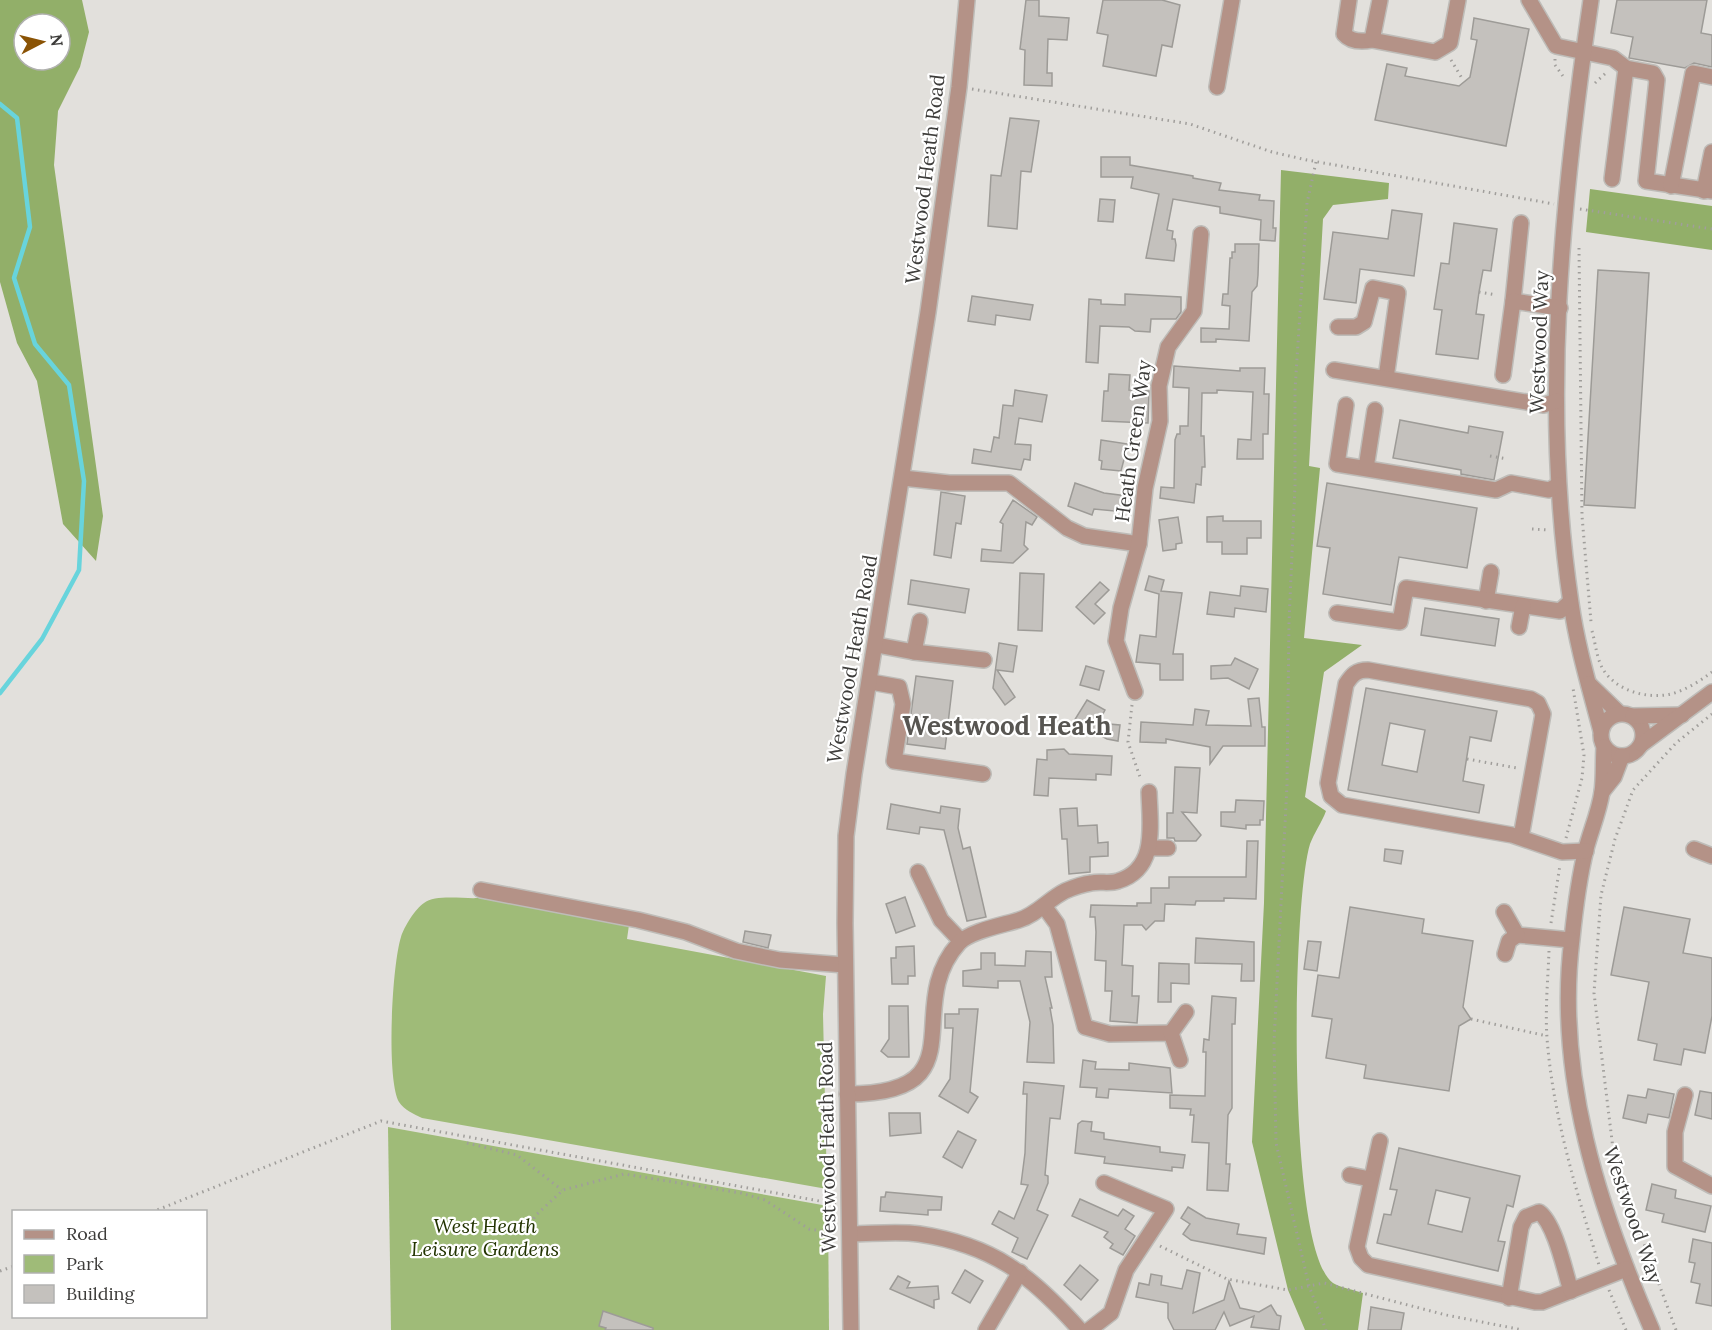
<svg xmlns="http://www.w3.org/2000/svg" width="1712" height="1330" viewBox="0 0 1712 1330" font-family="Lora,serif">
<style>
.green{fill:#9fbb78}
.forest{fill:#92af69;fill-rule:evenodd}
.lines{fill:none;stroke-linecap:round;stroke-linejoin:round}
.stream{stroke:#68d4dc;stroke-width:4.5}
.building{fill:#c4c1bd;stroke:#9d9b97;stroke-width:1.5;fill-rule:evenodd}
.minor-casing{stroke:#bebcb8;stroke-width:18}
.path{stroke:#a09e9b;stroke-width:3;stroke-dasharray:1.5 4.5;stroke-linecap:butt}
.minor{stroke:#b49287;stroke-width:15}
.labels{text-anchor:middle;stroke-width:4.5;stroke-linejoin:round;paint-order:stroke}
.street-label{font-size:20px;fill:#3d3c3a;stroke:#fff}
.park-label{font-size:20px;font-style:italic;fill:#230;stroke:#fff}
.district-label{font-size:26px;font-weight:bold;fill:#575551;stroke:#fff}
</style>
<rect width="100%" height="100%" fill="#e2e0dc"/>
<!-- green -->
<g class="green">
<path d="M478,898L629,925L627,939L826,976L823,1014L827,1189L422,1118C414,1114 404,1110 399,1102C386,1078 392,965 401,937C404,927 415,909 424,903C435,894 464,899 478,898Z"/>
<path d="M388,1127L828,1206L829,1330H391Z"/>
</g>
<!-- forest -->
<g class="forest">
<path d="M0,0H82L89,32L80,67L58,111L54,165L103,516L96,561L63,524L37,381L17,343L0,282ZM24,24H60V60H24Z"/>
<path d="M1281,170L1389,183L1388,199L1333,205L1323,219L1309,466L1320,468L1304,638L1362,645L1324,672L1305,797L1326,811C1322,822 1314,833 1310,844C1292,903 1286,1249 1333,1283C1341,1288 1355,1290 1363,1293L1358,1330H1305L1288,1290L1252,1142L1264,903Z"/>
<path d="M1590,189L1712,206V250L1586,232Z"/>
</g>
<g class="lines">
<!-- stream -->
<path class="stream" d="M0,104L17,118L30,227L14,278L35,344L69,385L84,481L79,570L42,639L0,693"/>
</g>
<!-- building -->
<g class="building">
<path d="M1026,0H1039V16L1069,18L1067,40L1048,39L1047,73H1052V86L1024,85L1025,50L1020,49Z"/>
<path d="M1103,0H1162L1180,5L1172,47L1162,45L1156,76L1103,66L1108,35L1097,33Z"/>
<path d="M1617,0H1707L1701,33L1712,35V67L1694,63L1685,68L1629,58L1633,37L1611,33Z"/>
<path d="M1474,18L1529,29L1506,146L1375,120L1387,64L1407,68L1405,76L1459,86L1470,77L1477,40L1471,39Z"/>
<path d="M1010,118L1039,121L1031,172L1021,171L1017,229L988,226L991,175L1001,176Z"/>
<path d="M1101,157H1130V165L1193,176V178L1221,183L1219,190L1260,195L1259,200L1274,201L1273,228H1276L1275,241L1260,240L1261,220L1220,213V207L1173,199L1167,230L1173,231L1172,239H1175L1176,245L1174,261L1146,258L1159,194L1131,188L1133,177H1101Z"/>
<path d="M1100,199L1115,200L1113,222L1098,221Z"/>
<path d="M1392,210L1422,214L1414,276L1360,269L1356,303L1324,299L1333,232L1388,239Z"/>
<path d="M1454,223L1497,229L1491,271L1483,270L1479,292L1476,314L1484,315L1478,359L1436,354L1442,310L1434,309L1441,263L1449,264Z"/>
<path d="M1235,244H1259L1258,275L1257,286L1252,292L1249,341L1216,339V342H1201V328L1229,329L1230,306L1222,305L1223,294H1228L1230,258H1232V252H1235Z"/>
<path d="M1598,270L1649,273L1635,508L1584,505Z"/>
<path d="M1125,294L1181,297V312L1176,319H1151L1150,332L1135,331L1129,327L1100,326L1098,363L1086,362L1089,299L1101,300V304L1125,305Z"/>
<path d="M972,296L1033,305L1030,320L996,315L995,325L968,321Z"/>
<path d="M1174,366L1240,371V368H1265L1264,394H1269L1268,434H1263V459H1237L1238,439L1251,440L1253,392L1217,390V393H1202L1201,436H1204L1205,467H1202L1201,485L1196,484L1194,503L1160,498L1161,487L1174,488L1175,440L1177,434H1180V426H1188L1189,388L1173,387Z"/>
<path d="M1109,374L1130,375L1129,390L1149,391L1148,423L1102,421L1104,391H1108Z"/>
<path d="M1015,390L1047,395L1042,422L1019,418L1015,444L1031,445L1030,460L1024,459L1021,470L972,463L974,449L991,452L994,437L999,438L1003,405L1013,406Z"/>
<path d="M1400,420L1468,433L1469,426L1503,432L1494,480L1461,474V470L1393,458Z"/>
<path d="M1101,440L1128,444L1121,471L1101,469L1102,461L1099,460Z"/>
<path d="M1075,483L1104,493L1127,496L1125,512L1094,509L1092,515L1068,506Z"/>
<path d="M1327,483L1477,508L1467,568L1399,557L1391,605L1323,594L1330,548L1317,546Z"/>
<path d="M941,492L965,496L961,524L956,523L951,558L934,555Z"/>
<path d="M1013,500L1037,517L1032,525L1026,522L1024,545L1028,549L1013,563L981,561L982,549L1001,551L1003,524L1000,522Z"/>
<path d="M1223,516V521H1261V538H1247V554H1222V542H1207V517Z"/>
<path d="M1178,517L1182,543L1176,544V549L1163,551L1159,520Z"/>
<path d="M1020,573L1044,574L1042,631L1018,630Z"/>
<path d="M1149,576L1164,580L1161,591L1182,593L1173,654H1183V680H1160V664L1136,662L1140,635L1156,637L1159,594L1145,590Z"/>
<path d="M911,580L969,589L965,613L908,604Z"/>
<path d="M1100,582L1109,590L1095,604L1105,613L1094,624L1076,607Z"/>
<path d="M1241,586L1268,589L1266,612L1235,608L1234,617L1207,614L1210,592L1240,596Z"/>
<path d="M1425,608L1499,619L1495,646L1421,635Z"/>
<path d="M999,643L1017,646L1013,672L997,670L1015,697L1005,705L993,688Z"/>
<path d="M1235,658L1258,669L1249,689L1228,678L1211,679V666L1231,665Z"/>
<path d="M1086,666L1104,671L1099,690L1080,685Z"/>
<path d="M916,676L953,681L945,749L907,744Z"/>
<path d="M1366,688L1497,711L1491,741L1470,737L1463,781L1484,785L1479,813L1348,790ZM1390,723L1425,730L1417,772L1382,765Z"/>
<path d="M1259,698L1262,727H1265V746H1223L1210,764V747L1166,739V743L1140,742L1141,722L1193,725L1195,709L1209,711L1206,725L1251,726L1248,699Z"/>
<path d="M1087,700L1105,710L1098,723L1120,725L1118,741L1107,739L1074,721Z"/>
<path d="M1064,749L1069,754L1112,756L1111,775L1096,774V780L1049,778L1048,796L1034,795L1037,759L1047,760V750Z"/>
<path d="M1175,767L1200,768L1197,813L1182,812L1201,835L1196,841H1175L1174,838H1167V813H1173Z"/>
<path d="M1236,800L1264,801L1263,820H1260V825H1246V829L1221,826V812H1235Z"/>
<path d="M891,804L940,813L941,806L960,809L958,828L963,849L970,847L986,917L967,921L944,830L920,827L919,834L887,829Z"/>
<path d="M1077,808L1078,826L1097,825L1098,843L1108,842V856L1090,857V872L1069,874L1067,839H1062L1060,809Z"/>
<path d="M1247,841H1258L1256,899L1224,898V901H1196L1195,905L1165,904L1164,921H1155L1146,930L1142,925H1124L1122,965L1133,966L1132,996H1139L1137,1023L1110,1021L1112,991H1105L1106,961L1095,960L1096,932L1095,917H1090L1091,905L1137,906V903H1151V888H1169V877H1246Z"/>
<path d="M1385,849L1403,851L1401,864L1384,861Z"/>
<path d="M905,897L915,926L896,933L886,904Z"/>
<path d="M1350,907L1424,919L1422,933L1473,941L1463,1007L1471,1019L1459,1026L1449,1091L1364,1078L1366,1065L1326,1058L1332,1019L1312,1016L1318,975L1339,978Z"/>
<path d="M1624,907L1690,919L1683,953L1712,958V1016L1705,1053L1684,1049L1681,1065L1654,1060L1657,1044L1638,1040L1649,982L1611,975Z"/>
<path d="M745,931L771,935L768,948L743,942Z"/>
<path d="M1196,938L1254,942V981H1241L1242,964L1195,963Z"/>
<path d="M1308,941L1321,942L1317,971L1304,969Z"/>
<path d="M914,946L915,976H908V984H892L891,958H896V947Z"/>
<path d="M1026,951L1051,952L1052,977H1045L1052,1008H1050L1053,1025L1054,1063L1027,1062L1030,1022L1020,981H998V988L963,986V971L981,969V953H995V965L1025,966Z"/>
<path d="M1159,963L1189,964V984L1171,983V1002H1158Z"/>
<path d="M1212,996L1236,998L1235,1024H1232V1108L1228,1115L1226,1164H1230L1228,1191L1207,1190L1209,1143L1192,1142L1194,1115H1190L1191,1109L1170,1108V1095L1205,1096L1206,1052H1203L1204,1039L1209,1040Z"/>
<path d="M889,1006H908L909,1057H888L881,1051L889,1039Z"/>
<path d="M959,1009H978L970,1092L978,1097L968,1113L939,1096L950,1079L953,1028H945V1014H959Z"/>
<path d="M1083,1060L1096,1062L1095,1069L1129,1070V1063L1170,1068L1172,1093L1109,1089L1108,1098L1096,1097L1097,1088L1080,1087Z"/>
<path d="M1024,1082L1064,1086L1060,1119L1050,1118L1045,1175L1048,1176V1183L1037,1210L1048,1215L1027,1259L1012,1252L1018,1238L992,1224L999,1211L1014,1219L1028,1185L1021,1184L1025,1153L1027,1094H1023Z"/>
<path d="M1648,1089L1674,1094L1669,1118L1648,1114L1646,1123L1623,1118L1628,1095L1646,1098Z"/>
<path d="M1700,1091L1712,1093V1119L1695,1115Z"/>
<path d="M889,1113H920L921,1133L890,1136Z"/>
<path d="M1082,1121L1092,1122L1091,1131L1104,1133V1139L1160,1147V1152L1185,1155L1183,1168L1172,1167V1171L1104,1163L1105,1157L1075,1153L1078,1124Z"/>
<path d="M958,1131L976,1140L962,1168L943,1157Z"/>
<path d="M1399,1148L1520,1176L1513,1207L1507,1205L1498,1241L1505,1242L1498,1271L1377,1243L1384,1214L1391,1215L1397,1190L1390,1189ZM1436,1190L1470,1198L1462,1232L1428,1224Z"/>
<path d="M1652,1184L1676,1190L1675,1198L1711,1206L1705,1232L1662,1222L1664,1214L1646,1210Z"/>
<path d="M886,1192L942,1197L941,1210H928V1215L880,1211L881,1197H885Z"/>
<path d="M1080,1199L1118,1216L1123,1209L1134,1216L1125,1229L1135,1236L1123,1255L1110,1248L1113,1244L1104,1237L1108,1232L1072,1216Z"/>
<path d="M1188,1207L1206,1218L1239,1224L1237,1234L1266,1238L1264,1254L1191,1240L1183,1234L1190,1224L1181,1218Z"/>
<path d="M1693,1239L1712,1243V1306L1696,1303L1700,1284L1691,1282L1695,1263L1689,1262Z"/>
<path d="M1080,1265L1098,1280L1081,1300L1064,1285Z"/>
<path d="M965,1270L983,1281L970,1303L952,1293Z"/>
<path d="M1187,1270L1200,1273L1193,1313L1224,1300L1229,1281L1240,1308L1259,1312L1271,1305L1277,1315L1281,1316L1279,1330L1251,1327L1254,1316L1230,1326L1224,1312L1215,1330H1174L1168,1318V1303L1136,1297L1139,1283L1149,1285L1151,1274L1162,1276L1161,1285L1182,1289Z"/>
<path d="M898,1276L910,1282L907,1288L938,1286L939,1299L934,1300V1308L890,1289Z"/>
<path d="M1371,1307L1404,1313L1401,1330H1368Z"/>
<path d="M603,1311L653,1328V1330H605L606,1328L599,1326Z"/>
</g>
<g class="lines">
<!-- minor casing -->
<g class="minor-casing">
<g id="minor">
<path d="M1349,0L1344,34C1351,42 1362,42 1372,40"/>
<path d="M1380,0L1372,40L1435,52L1450,43L1458,0"/>
<path d="M1529,0L1556,46L1613,58L1626,68L1653,73L1657,80L1646,181L1712,191"/>
<path d="M1591,0C1562,198 1541,404 1571,603C1577,646 1590,689 1601,731"/>
<path d="M1217,87L1232,0"/>
<path d="M1612,179L1626,68"/>
<path d="M1671,186L1693,73L1712,77"/>
<path d="M1704,191L1712,152"/>
<path d="M1513,301L1521,223"/>
<path d="M1338,327H1356L1364,322L1373,288L1398,293L1386,378"/>
<path d="M1334,370L1544,405L1556,401"/>
<path d="M1503,375L1513,301L1560,308"/>
<path d="M1346,405L1337,464L1496,490L1511,483L1549,490L1558,485"/>
<path d="M1366,468L1375,410"/>
<path d="M903,478L949,483H1009L1067,528L1084,536L1139,544"/>
<path d="M1486,601L1491,572"/>
<path d="M1337,613L1400,622L1406,588L1560,611L1570,602"/>
<path d="M1519,627L1523,606"/>
<path d="M877,645L914,652L920,621"/>
<path d="M914,652L984,660"/>
<path d="M871,682L899,687L903,704L894,761L983,774"/>
<path d="M1589,684L1619,713"/>
<path d="M1135,692L1116,641L1121,608L1139,544L1145,488L1160,421L1159,386L1168,347L1194,311L1201,234"/>
<circle cx="1622" cy="735" r="21"/>
<path d="M1633,716L1682,715"/>
<path d="M1642,744L1712,692"/>
<path d="M1604,747C1603,762 1604,778 1602,792C1599,812 1591,830 1586,849C1579,878 1575,909 1572,939C1555,1074 1599,1208 1652,1330"/>
<path d="M1602,792L1614,777L1622,756"/>
<path d="M1521,837L1543,714L1538,703L1531,699L1368,670C1356,670 1352,675 1346,684L1328,783L1331,796L1342,805L1512,835L1562,852L1586,851"/>
<path d="M1150,848H1168"/>
<path d="M1694,849L1712,856"/>
<path d="M918,872L941,920L961,941"/>
<path d="M481,890L638,920L686,932L736,951L780,960L845,965"/>
<path d="M1044,906L1057,924L1085,1027L1110,1034L1171,1033L1180,1060"/>
<path d="M1504,912L1517,935L1571,940"/>
<path d="M1505,954L1509,941L1517,935"/>
<path d="M1171,1033L1186,1012"/>
<path d="M847,1094C982,1094 900,1008 959,943C970,931 1003,925 1019,920C1036,915 1049,899 1065,891C1072,888 1083,884 1091,883C1100,881 1110,884 1118,881C1158,869 1150,825 1149,792"/>
<path d="M1685,1095L1675,1132V1166L1712,1186"/>
<path d="M1380,1141L1357,1247L1361,1258L1368,1265L1535,1302H1542L1626,1269"/>
<path d="M1350,1175L1370,1179"/>
<path d="M850,1234C872,1234 897,1231 919,1234C993,1245 1031,1275 1080,1330"/>
<path d="M1509,1298L1521,1227L1526,1217L1539,1212C1555,1223 1565,1272 1571,1291"/>
<path d="M851,1330L845,923L846,836L854,774L928,312L959,87L967,0"/>
<path d="M986,1330L1020,1272"/>
<path d="M1089,1330L1111,1313L1126,1270L1166,1209L1104,1183"/>
</g>
</g>
<!-- path -->
<g class="path">
<path d="M1555,59V65L1565,79"/>
<path d="M1451,60L1463,80"/>
<path d="M1595,83L1607,72"/>
<path d="M972,89L1190,124L1272,152L1307,160L1554,204"/>
<path d="M1316,162L1307,203L1295,390V486L1289,622L1287,785L1274,1042L1276,1143L1309,1286L1326,1330"/>
<path d="M1580,209L1712,229"/>
<path d="M1579,248L1582,516L1591,622"/>
<path d="M1479,292L1496,295"/>
<path d="M1490,456L1507,459"/>
<path d="M1532,529L1548,530"/>
<path d="M1592,631C1595,641 1596,653 1600,663C1610,689 1645,700 1671,694C1686,690 1700,681 1712,672"/>
<path d="M1132,705L1128,742L1141,780"/>
<path d="M1467,759L1517,768"/>
<path d="M1566,838L1582,778L1584,755L1573,688"/>
<path d="M1551,923L1560,865"/>
<path d="M1549,951C1548,979 1545,1009 1547,1038C1553,1116 1576,1190 1599,1265"/>
<path d="M1471,1019L1547,1036"/>
<path d="M467,1143L517,1155L562,1190"/>
<path d="M152,1212L381,1121L836,1204"/>
<path d="M531,1224L535,1216L563,1190L624,1174L741,1193L765,1200L809,1229L836,1233"/>
<path d="M1160,1246L1227,1279L1288,1290L1324,1283L1446,1315L1523,1330"/>
<path d="M0,1271L14,1266"/>
<path d="M1609,1290L1626,1330"/>
<path d="M1676,1330L1615,1165L1594,993L1601,895L1615,839L1633,790L1676,743L1712,714"/>
</g>
<!-- minor -->
<use href="#minor" class="minor"/>
</g>
<g class="labels">
<!-- street labels -->
<g class="street-label">
<text transform="translate(925 179) rotate(-83)" y="7">Westwood Heath Road</text>
<text transform="translate(1539 342) rotate(-88)" y="7">Westwood Way</text>
<text transform="translate(1133 441) rotate(-82)" y="7">Heath Green Way</text>
<text transform="translate(852 659) rotate(-80)" y="7">Westwood Heath Road</text>
<text transform="translate(827 1147) rotate(-91)" y="7">Westwood Heath Road</text>
<text transform="translate(1633 1215) rotate(71)" y="7">Westwood Way</text>
</g>
<!-- park labels -->
<g class="park-label">
<text x="485" y="1233">West Heath<tspan x="485" dy="23">Leisure Gardens</tspan></text>
</g>
<!-- district labels -->
<g class="district-label">
<text x="1007" y="735">Westwood Heath</text>
</g>
</g>
<!-- legend -->
<rect x="12" y="1210" width="195" height="108" fill="#ffffff" stroke="#b1b1b0" stroke-width="1.5"/>
<rect x="24" y="1230" width="30" height="9" fill="#b49287" stroke="#b1b1b0" stroke-width="1.5"/>
<text x="66" y="1240" font-size="18" fill="#3d3c3a">Road</text>
<rect x="24" y="1255" width="30" height="18" fill="#9fbb78" stroke="#b1b1b0" stroke-width="1.5"/>
<text x="66" y="1270" font-size="18" fill="#3d3c3a">Park</text>
<rect x="24" y="1285" width="30" height="18" fill="#c4c1bd" stroke="#b1b1b0" stroke-width="1.5"/>
<text x="66" y="1300" font-size="18" fill="#3d3c3a">Building</text>
<!-- north arrow -->
<g transform="translate(42 42) rotate(83)"><circle r="28" fill="#ffffff" stroke="#b1b1b0" stroke-width="1.5"/>
<path d="M0-4.5L10 22L0 15L-10 22Z" fill="#8a5305"/>
<text y="-9" font-size="16" font-weight="bold" text-anchor="middle" fill="#3d3c3a">N</text>
</g>
</svg>
